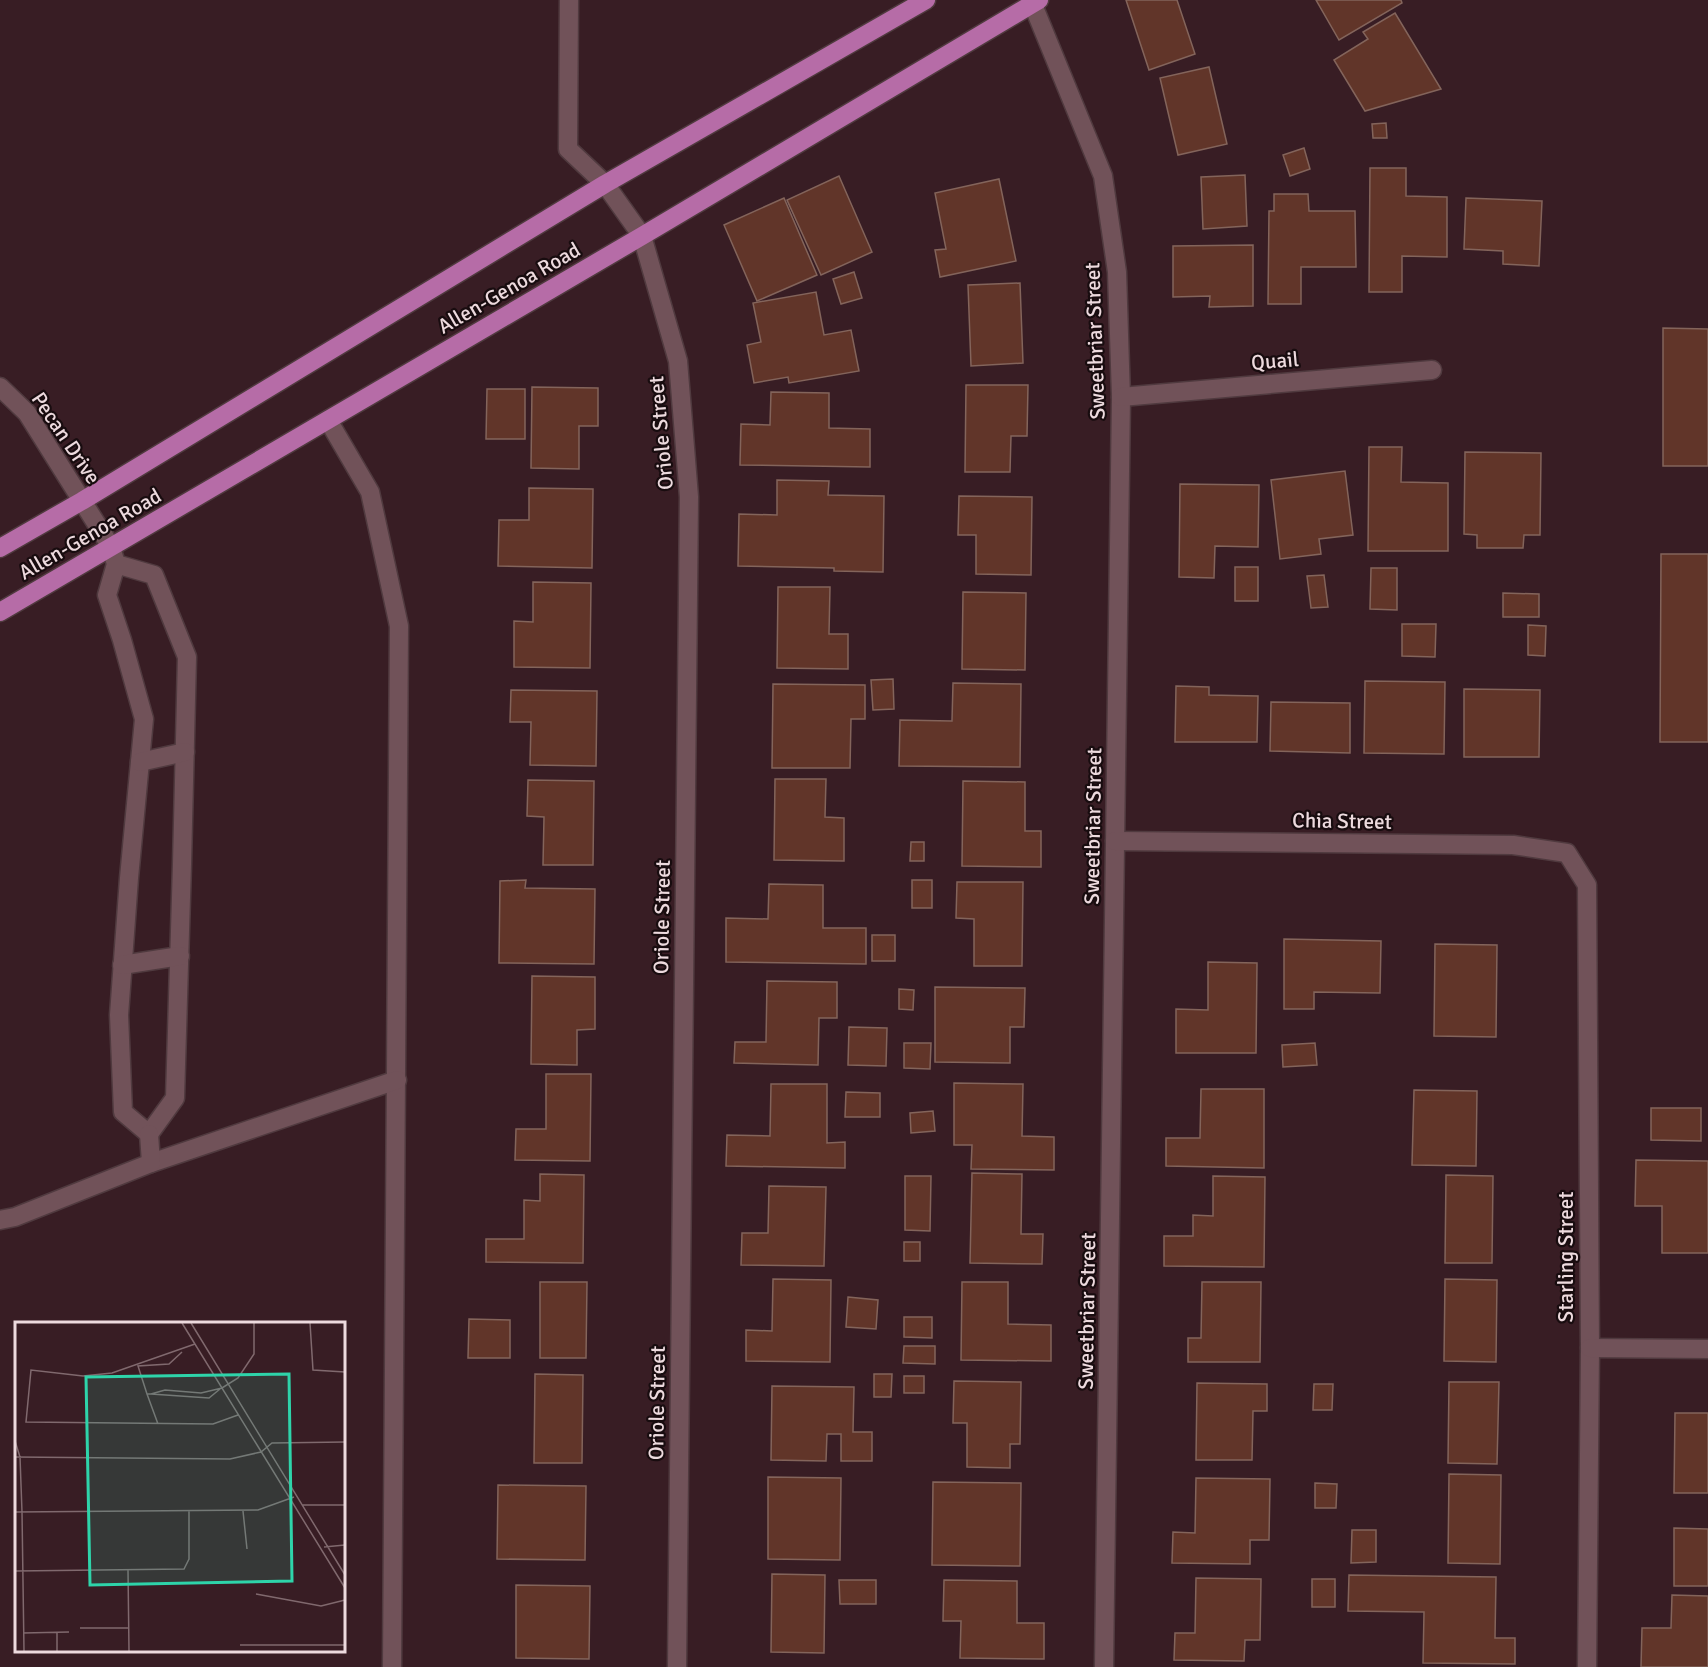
<svg xmlns="http://www.w3.org/2000/svg" width="1708" height="1667" viewBox="0 0 1708 1667" font-family="Signika,sans-serif">
<style>
.building{fill:#613529;stroke:#83645b;stroke-width:1.5}
.lines{fill:none;stroke-linecap:round;stroke-linejoin:round}
.minor-casing{stroke:#503a3f;stroke-width:21}
.major-casing{stroke:#503a3f;stroke-width:21}
.minor{stroke:#715259;stroke-width:18}
.major{stroke:#b66ca7;stroke-width:18}
.labels{text-anchor:middle;stroke-width:4.5;stroke-linejoin:round;paint-order:stroke}
.street-label{font-size:21px;fill:#eddade;stroke:#180c0f}
.inset-road{fill:none;stroke:#80696e;stroke-width:1.5}
.view{fill:#2ed4aa;fill-opacity:0.15;stroke:#2ed4aa;stroke-width:3}
.inset-edge{fill:none;stroke:#eddade;stroke-width:3}
</style>
<rect width="100%" height="100%" fill="#381d24"/>
<!-- building -->
<g class="building">
<path d="M1126,0H1177L1195,54L1149,70Z"/>
<path d="M1316,0H1401L1402,3L1339,40Z"/>
<path d="M1395,13L1441,89L1365,111L1334,60L1368,39L1363,32Z"/>
<path d="M1209,67L1227,144L1178,155L1160,78Z"/>
<path d="M1386,123L1387,138H1373L1372,124Z"/>
<path d="M1304,148L1310,169L1290,176L1283,155Z"/>
<path d="M1370,168H1406V196L1447,197V257L1402,256V292H1369Z"/>
<path d="M1245,175L1247,226L1203,229L1201,177Z"/>
<path d="M839,176L872,252L821,275L787,200Z"/>
<path d="M999,179L1016,261L940,277L935,250L946,249L935,193Z"/>
<path d="M1274,194H1308L1309,211H1355L1356,267H1301V304H1268L1269,211H1274Z"/>
<path d="M784,198L817,275L757,301L724,225Z"/>
<path d="M1466,198L1542,201L1539,266L1503,264V251L1464,249Z"/>
<path d="M1253,245V306L1209,307L1210,296L1173,297V246Z"/>
<path d="M854,272L862,298L841,304L833,279Z"/>
<path d="M1020,283L1023,363L971,366L968,285Z"/>
<path d="M816,292L824,335L851,330L859,371L789,383L788,377L754,383L747,345L761,342L753,303Z"/>
<path d="M1663,328L1708,329V466H1663Z"/>
<path d="M966,385H1028L1027,436H1011L1010,472H965Z"/>
<path d="M532,387L598,388V426H579V469L531,468Z"/>
<path d="M487,389H525V439H486Z"/>
<path d="M771,392L829,393V428L870,429V467L740,465L741,424L770,425Z"/>
<path d="M1369,447H1402L1401,482L1448,483V551H1368Z"/>
<path d="M1465,452L1541,453L1540,535H1524L1523,548H1477V535L1464,534Z"/>
<path d="M1345,471L1353,535L1319,539L1321,554L1280,559L1271,480Z"/>
<path d="M777,480L829,481L828,495L884,496L883,572L834,571V568L738,566L739,514L777,515Z"/>
<path d="M1180,484L1259,485L1258,547L1215,546L1214,578L1179,577Z"/>
<path d="M529,488L593,489L592,568L498,566L499,520H529Z"/>
<path d="M959,496L1032,497L1031,575L976,574V535H958Z"/>
<path d="M1661,554H1708V742H1660Z"/>
<rect x="1235" y="567" width="23" height="34"/>
<path d="M1371,568H1397V610L1370,609Z"/>
<path d="M1324,575L1328,607L1311,608L1307,576Z"/>
<path d="M533,582L591,583L590,668L514,667V621L533,622Z"/>
<path d="M778,587H830L829,634H848V669L777,668Z"/>
<path d="M963,592L1026,593L1025,670L962,669Z"/>
<path d="M1503,593L1539,594V617H1503Z"/>
<path d="M1402,624H1436L1435,657L1402,656Z"/>
<path d="M1528,625L1546,626L1545,656L1528,655Z"/>
<path d="M893,679L894,709L873,710L871,680Z"/>
<path d="M1365,681L1445,682L1444,754L1364,753Z"/>
<path d="M953,683L1021,684L1020,767L899,766L900,720L952,721Z"/>
<path d="M773,684L865,685V719H851L850,768H772Z"/>
<path d="M1176,686L1209,687V695L1258,696L1257,742H1175Z"/>
<path d="M1464,689L1540,690L1539,757H1464Z"/>
<path d="M511,690L597,691L596,766L530,765L531,722H510Z"/>
<path d="M1271,702L1350,703V753L1270,751Z"/>
<path d="M775,779H826L825,817L844,818V861L774,860Z"/>
<path d="M528,780L594,781L593,865H543L544,817L527,816Z"/>
<path d="M963,781L1025,782V831H1041V867L962,866Z"/>
<path d="M911,842H924V861H910Z"/>
<path d="M526,880L525,888L595,889L594,964L499,963L500,881Z"/>
<rect x="912" y="880" width="20" height="28"/>
<path d="M957,882H1023L1022,966H974V919L956,918Z"/>
<path d="M769,884L823,885V928H866V964L726,962V918L768,919Z"/>
<rect x="872" y="935" width="23" height="26"/>
<path d="M1284,939L1381,941L1380,993L1314,992V1009H1284Z"/>
<path d="M1435,944L1497,945L1496,1037L1434,1036Z"/>
<path d="M1208,962L1257,963L1256,1053H1176V1009L1208,1010Z"/>
<path d="M532,976L595,977V1029L577,1030V1065L531,1064Z"/>
<path d="M767,981L837,982V1018H819L818,1065L734,1063L735,1042H766Z"/>
<path d="M935,987L1025,988L1024,1027H1010V1063L935,1062Z"/>
<path d="M899,989L914,990L913,1010L899,1009Z"/>
<path d="M849,1027L887,1028L886,1066L848,1065Z"/>
<path d="M904,1043H931L930,1069L904,1068Z"/>
<path d="M1315,1043L1317,1065L1283,1067L1282,1045Z"/>
<path d="M546,1074H591L590,1161L515,1160L516,1129H546Z"/>
<path d="M954,1083L1023,1084L1022,1136L1054,1137V1170L971,1169L972,1145H954Z"/>
<path d="M771,1084H827V1143L845,1142V1168L726,1166L727,1135L770,1136Z"/>
<path d="M1201,1089H1264V1168L1166,1166V1138H1200Z"/>
<path d="M1414,1090L1477,1091L1476,1166L1412,1165Z"/>
<path d="M846,1092L880,1093V1117H845Z"/>
<path d="M1651,1108H1701V1141L1651,1140Z"/>
<path d="M933,1111L935,1131L911,1133L910,1113Z"/>
<path d="M1636,1160L1708,1161V1253H1662V1206H1635Z"/>
<path d="M972,1173L1022,1174L1021,1234H1043L1042,1264L970,1263Z"/>
<path d="M540,1174L584,1175L583,1263L486,1262V1239H524V1200L540,1201Z"/>
<path d="M1446,1175L1493,1176L1492,1263H1445Z"/>
<path d="M905,1176H931L930,1231L905,1230Z"/>
<path d="M1213,1176L1265,1177L1264,1267L1164,1266V1236H1193V1215L1213,1216Z"/>
<path d="M769,1186L826,1187L824,1266L741,1265L742,1233H768Z"/>
<rect x="904" y="1242" width="16" height="19"/>
<path d="M773,1279L831,1280L830,1362L746,1361V1330L772,1331Z"/>
<path d="M1445,1279L1497,1280L1496,1362L1444,1361Z"/>
<path d="M540,1282H587L586,1358H540Z"/>
<path d="M962,1282H1008V1324L1051,1325V1361L961,1360Z"/>
<path d="M1202,1282H1261L1260,1362H1188V1338H1201Z"/>
<path d="M848,1297L878,1300L876,1329L846,1327Z"/>
<path d="M904,1317H932V1338L904,1337Z"/>
<path d="M469,1319L510,1320V1358H468Z"/>
<path d="M904,1346H935V1364L903,1363Z"/>
<path d="M535,1374L583,1375L582,1463H534Z"/>
<path d="M874,1374H892L891,1397H874Z"/>
<rect x="904" y="1376" width="20" height="17"/>
<path d="M954,1381L1021,1382L1020,1444H1010V1468L967,1467V1423H953Z"/>
<path d="M1449,1382H1499L1497,1464L1448,1463Z"/>
<path d="M1197,1383L1267,1384V1411H1253L1252,1460H1196Z"/>
<path d="M1314,1384H1333L1332,1410H1313Z"/>
<path d="M772,1386L854,1387L853,1432H872V1461H841V1434H827L826,1461L771,1460Z"/>
<path d="M1675,1413H1708V1493H1674Z"/>
<path d="M1449,1474L1501,1475L1500,1564L1448,1563Z"/>
<path d="M768,1477L841,1478L840,1560L768,1559Z"/>
<path d="M1196,1478L1270,1479L1269,1540H1250V1564L1172,1563L1173,1532L1195,1533Z"/>
<path d="M933,1482L1021,1483L1020,1566L932,1565Z"/>
<path d="M1315,1483L1337,1484L1336,1508H1315Z"/>
<path d="M498,1485L586,1486L585,1560L497,1559Z"/>
<path d="M1674,1528L1708,1529V1586H1674Z"/>
<path d="M1352,1530H1376V1562L1351,1563Z"/>
<path d="M772,1574L825,1575L824,1653L771,1652Z"/>
<path d="M1349,1575L1496,1577L1495,1638H1515V1664L1423,1663L1424,1612L1348,1611Z"/>
<path d="M1196,1578L1261,1579L1260,1640H1245L1244,1661L1174,1660L1175,1633H1195Z"/>
<rect x="1312" y="1579" width="23" height="28"/>
<path d="M839,1580H876V1604H840Z"/>
<path d="M944,1580L1017,1581V1623H1044V1659L960,1658L961,1621H943Z"/>
<path d="M516,1585L590,1586L589,1659L516,1658Z"/>
<path d="M1672,1595L1708,1596V1667H1641L1642,1628H1671Z"/>
</g>
<g class="lines">
<!-- minor casing -->
<g class="minor-casing">
<g id="minor">
<path d="M569,0L568,149L605,184L642,236L678,361L689,497L677,1667"/>
<path d="M1031,0L1103,176L1117,272L1121,397L1104,1667"/>
<path d="M0,387L27,413L111,547L116,564L107,595L122,640L144,719L129,878L119,1015L123,1112L149,1134L175,1098L182,864L187,657L154,575L116,564"/>
<path d="M1121,397L1432,370"/>
<path d="M328,420L370,492L399,626L392,1667"/>
<path d="M140,762L185,752"/>
<path d="M1115,841L1513,845L1567,853L1587,885L1590,1348L1587,1667"/>
<path d="M122,965L180,956"/>
<path d="M151,1163L397,1080"/>
<path d="M0,1220L15,1217L151,1163L149,1134"/>
<path d="M1590,1348L1708,1349"/>
</g>
</g>
<!-- major casing -->
<g class="major-casing">
<g id="major">
<path d="M0,548L82,501L605,184L926,0"/>
<path d="M0,612L642,236L1039,0"/>
</g>
</g>
<!-- minor -->
<use href="#minor" class="minor"/>
<!-- major -->
<use href="#major" class="major"/>
</g>
<g class="labels">
<!-- street labels -->
<g class="street-label">
<text transform="translate(509 288) rotate(-30)" y="7">Allen-Genoa Road</text>
<text transform="translate(1095 341) rotate(-92)" y="7">Sweetbriar Street</text>
<text transform="translate(1275 361) rotate(-5)" y="7">Quail</text>
<text transform="translate(661 433) rotate(-95)" y="7">Oriole Street</text>
<text transform="translate(66 438) rotate(56)" y="7">Pecan Drive</text>
<text transform="translate(90 534) rotate(-30)" y="7">Allen-Genoa Road</text>
<text transform="translate(1342 821) rotate(1)" y="7">Chia Street</text>
<text transform="translate(1093 826) rotate(-89)" y="7">Sweetbriar Street</text>
<text transform="translate(662 917) rotate(-89)" y="7">Oriole Street</text>
<text transform="translate(1566 1257) rotate(-90)" y="7">Starling Street</text>
<text transform="translate(1087 1311) rotate(-89)" y="7">Sweetbriar Street</text>
<text transform="translate(657 1403) rotate(-89)" y="7">Oriole Street</text>
</g>
</g>
<!-- overview -->
<g transform="translate(15 1322)">
<rect width="330" height="330" fill="#381d24"/>
<path class="inset-road" d="M167,1L330,266M176,1L330,253M295,1L298,48L330,50M180,22L97,51L68,54L16,48L11,100L198,102L223,93M205,67L194,76L136,72L150,68L186,71L207,66L223,56L239,32V1M132,72L143,102M136,72H132L123,44L154,42L167,30M0,119L5,135L7,190L9,329M0,135L215,137L246,130L257,121L330,120M287,183H330M228,189L232,227M0,190L243,188L279,175M309,225L330,223M113,248L114,329M0,249L169,247L174,237V189M241,272L306,284L330,278M65,306H114M42,310V329M8,311L54,310M225,323H330"/>
<path class="view" d="M274,52L277,259L75,263L71,55Z"/>
<rect width="330" height="330" class="inset-edge"/>
</g>
</svg>
